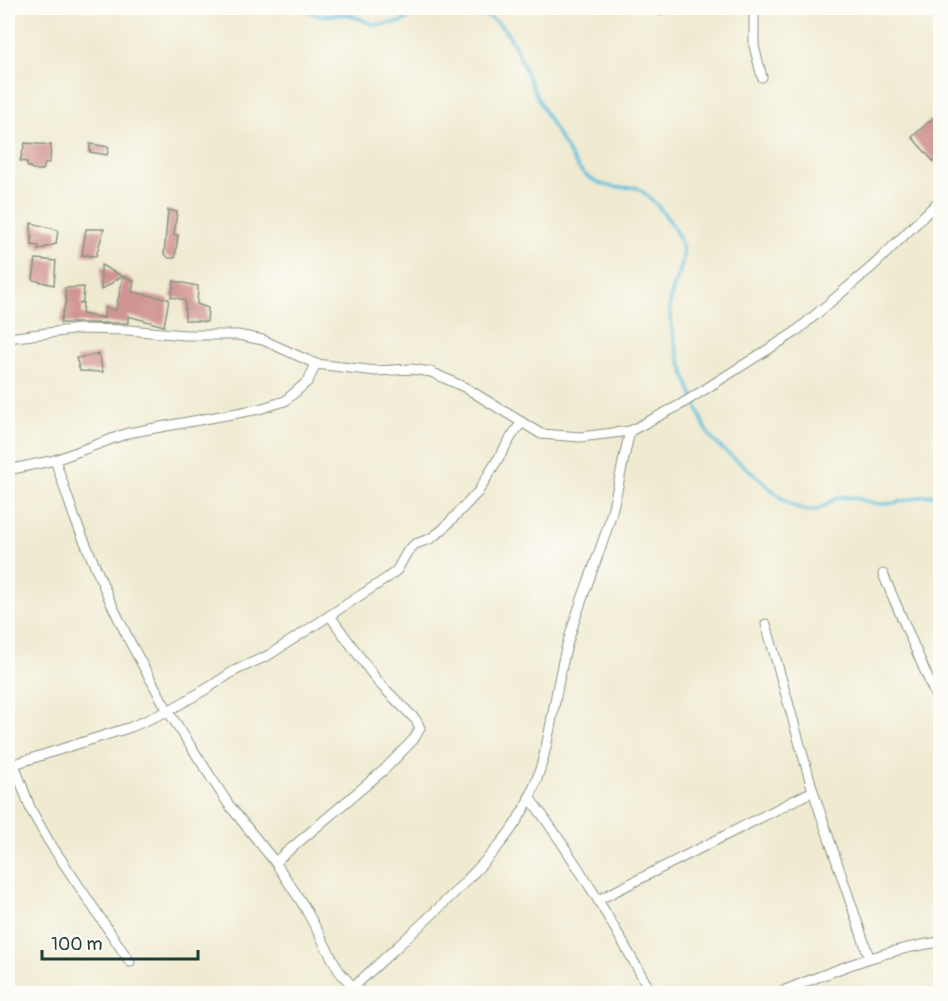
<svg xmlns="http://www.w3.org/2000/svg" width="948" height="1001" viewBox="0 0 948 1001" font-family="Pangolin,sans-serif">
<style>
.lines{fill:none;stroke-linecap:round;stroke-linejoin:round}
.stream{stroke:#60c0de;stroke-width:3}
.building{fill:#d09492}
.minor-casing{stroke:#879482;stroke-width:11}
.minor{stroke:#fff;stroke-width:9}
</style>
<rect width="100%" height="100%" fill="#fdfcf7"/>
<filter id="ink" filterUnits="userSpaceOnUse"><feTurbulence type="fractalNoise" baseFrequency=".0167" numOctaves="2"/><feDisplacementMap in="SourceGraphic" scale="12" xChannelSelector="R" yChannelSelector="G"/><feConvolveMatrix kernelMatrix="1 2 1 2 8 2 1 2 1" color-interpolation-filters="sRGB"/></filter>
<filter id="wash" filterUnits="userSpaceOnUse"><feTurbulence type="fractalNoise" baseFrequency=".008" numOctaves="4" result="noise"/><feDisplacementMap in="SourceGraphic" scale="24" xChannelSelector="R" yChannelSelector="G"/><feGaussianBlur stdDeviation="1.35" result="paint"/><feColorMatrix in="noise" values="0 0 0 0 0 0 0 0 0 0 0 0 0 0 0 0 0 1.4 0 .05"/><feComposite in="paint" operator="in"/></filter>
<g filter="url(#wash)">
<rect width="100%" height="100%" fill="#efead0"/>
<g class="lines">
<!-- stream -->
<g class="stream">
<path d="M303,8L319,16L347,14L375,25L402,22L420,8"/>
<path d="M456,8C469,11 487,14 498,23C513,36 520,58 527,75C538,101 553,128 568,152C572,158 576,166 581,171C596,186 617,189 636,187C655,199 684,233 683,257C682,274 670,288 670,305C670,340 684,373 697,406C701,418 705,432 715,442C725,453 739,461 750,471C767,484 784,505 805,510C821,514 828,499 842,497C857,496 869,504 883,504C903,504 920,493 940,495"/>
</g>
</g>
<g id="blocks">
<!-- building -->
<g class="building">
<path d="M933,118L940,126V169L912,137Z"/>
<path d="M25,143L51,145L50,162L45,164L43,170H35L27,166V162L20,161Z"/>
<path d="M90,144L109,147L107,155L90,152Z"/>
<path d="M168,210L177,212L174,235H178L175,258H169L164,254Z"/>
<path d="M31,223L58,230L56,244L38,250L39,246L32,245Z"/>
<path d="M86,229H104L96,256L82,255Z"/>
<path d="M36,259L56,261L54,285L33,280Z"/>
<path d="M101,265L122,276L101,290Z"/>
<path d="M123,276L134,281L132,292L169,299L164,326L128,316V323H60L66,301L65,288L84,287L83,301L80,303H83L82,314L104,318L105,308L116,310Z"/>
<path d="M174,281L198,286L197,304L208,308L207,322L185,320V300L171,297Z"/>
<path d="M99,354L103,372L80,371L76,358Z"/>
</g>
</g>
</g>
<g filter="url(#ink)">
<use href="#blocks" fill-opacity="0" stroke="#879482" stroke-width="1.5"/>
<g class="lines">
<!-- minor casing -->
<g class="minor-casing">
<g id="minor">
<path d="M754,8V46L762,77"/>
<path d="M660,10L661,8"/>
<path d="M8,338L79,329L128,330L185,335H238L263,340L316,364L376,371L411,369L431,372L466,388L541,434L580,437L630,431L680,405L794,333L874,265L940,200"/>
<path d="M55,460L75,519L110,601L131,644L168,711L229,805L275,862L304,906L339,971L353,987"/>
<path d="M8,470L55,460L128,433L259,409L285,401L308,381L316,364"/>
<path d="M883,574L940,706"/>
<path d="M766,624L813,791L869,957"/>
<path d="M14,764L31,810L48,840L130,962"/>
<path d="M8,766L131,727L168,711L208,688L234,671L269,655L387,578L397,570L407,552L415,544L430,539L442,530L478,492L513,434L522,422"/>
<path d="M529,797C576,859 614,926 652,994"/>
<path d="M275,862L385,769L414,739L420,728L416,720L378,682L330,616"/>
<path d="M598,900L813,791"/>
<path d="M346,994C385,957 425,923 462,885C482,864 503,844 518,819C550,769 551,705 566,649C577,608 594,569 607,529C617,497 622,464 630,431"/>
<path d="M775,994C831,972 880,950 940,942"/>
</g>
</g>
<!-- minor -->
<use href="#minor" class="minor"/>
</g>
</g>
<!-- margin -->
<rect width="948" height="1001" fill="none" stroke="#fdfcf7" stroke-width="30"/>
<!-- scale -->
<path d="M42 950v9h156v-9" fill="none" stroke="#1f3d34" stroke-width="3"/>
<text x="51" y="950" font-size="18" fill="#1f3d34" stroke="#fdfcf7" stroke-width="4.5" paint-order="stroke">100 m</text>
</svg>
